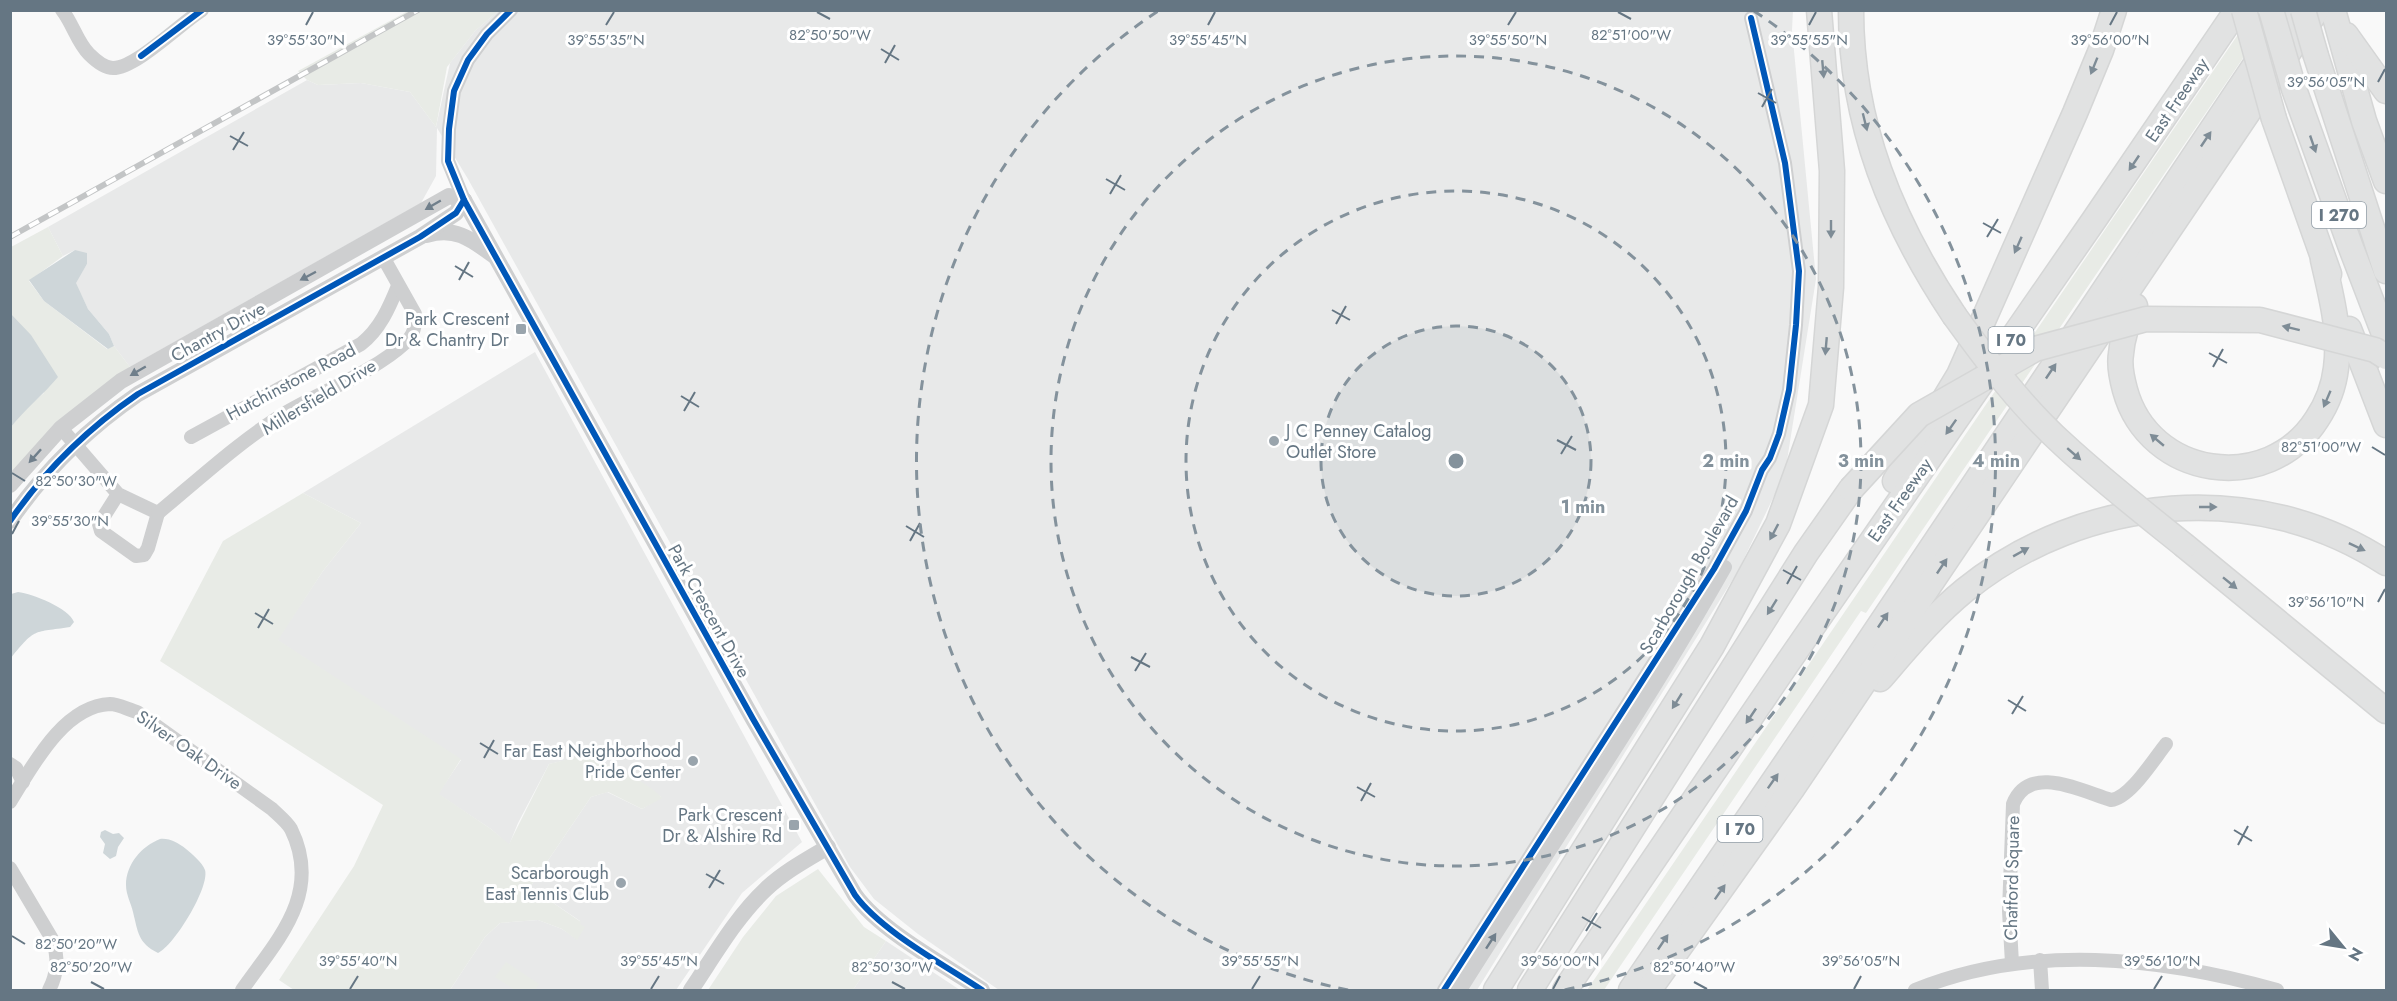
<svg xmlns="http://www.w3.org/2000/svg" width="2397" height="1001" viewBox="0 0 2397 1001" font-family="Jost,sans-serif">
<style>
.built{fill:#e8e9e9}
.green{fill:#e8ebe6}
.water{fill:#ced6d9}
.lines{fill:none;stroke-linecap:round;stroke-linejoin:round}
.motorway-casing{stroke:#d5d6d6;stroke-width:27}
.minor{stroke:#cecfd0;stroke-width:14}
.tertiary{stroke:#cecfd0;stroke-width:16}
.motorway{stroke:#e1e2e2;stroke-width:24}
.rail-casing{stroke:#c3c5c6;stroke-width:6}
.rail{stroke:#fff;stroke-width:4;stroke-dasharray:11;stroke-linecap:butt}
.motorway-bridge-casing{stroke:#d5d6d6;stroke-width:27;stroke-linecap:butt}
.motorway-bridge{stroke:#e1e2e2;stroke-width:24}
.cycleway-casing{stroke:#fff;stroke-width:10}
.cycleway{stroke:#0057b8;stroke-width:6}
.oneway{fill:#7e8c96}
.oneway2{fill:#707f8b}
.ticks{fill:none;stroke:#657683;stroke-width:2}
.ring{fill:none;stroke:#84929c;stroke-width:3;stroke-dasharray:10 8}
.poi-dot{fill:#99a4ac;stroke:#fff;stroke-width:2}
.labels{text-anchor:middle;stroke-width:6;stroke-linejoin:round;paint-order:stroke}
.shield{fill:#fff;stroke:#939fa8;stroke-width:1.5}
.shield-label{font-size:16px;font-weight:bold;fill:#657683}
.street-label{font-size:18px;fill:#657683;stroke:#fff}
.poi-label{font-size:18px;fill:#657683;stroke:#fff;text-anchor:end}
.ticks-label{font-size:15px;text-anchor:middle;fill:#657683;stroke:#fff;stroke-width:6;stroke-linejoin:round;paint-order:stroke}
.centre{fill:#84929c;stroke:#fff;stroke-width:3}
.ring-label{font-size:18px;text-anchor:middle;font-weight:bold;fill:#84929c;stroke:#fff;stroke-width:6;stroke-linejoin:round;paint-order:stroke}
</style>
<rect width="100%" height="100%" fill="#f9f9f9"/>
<!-- built -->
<g class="built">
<path d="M1793,10L1792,30L1816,279L1785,473L1738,571L1477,990H999L918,934L874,899L850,867L468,179L437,128L436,176L421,203L130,367L114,346L109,334L88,309L75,283L87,264L75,250L63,256L48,227L307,80L318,85L361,83L410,92L436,127L450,63L475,31L498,11Z"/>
<path d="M535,352L802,842L742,893L676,990H450L485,937L500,923L538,920L562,929L577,939L580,921L530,887L591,797L607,792L642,809L661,797L615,768L582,757L549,764L518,823L509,845L491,829L438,794L461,760L277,640L323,571L361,523L303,493Z"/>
<path d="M886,941L960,990H853Z"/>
</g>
<!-- green -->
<g class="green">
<path d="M408,11H498L475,31L447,67L436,127L410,92L361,83L318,85L307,80L298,71Z"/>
<path d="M2254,11H2275L1866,613L1861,611L1604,990H1587Z"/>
<path d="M48,227L63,256L29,281L44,301L107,349L114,346L130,367L11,476V427L25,409L44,393L11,313V247Z"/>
<path d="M303,493L361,523L323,571L278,640L461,759L439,794L491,829L509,844L549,764C559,762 572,757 582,757C601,759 650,783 662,798L642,809L608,792L591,797L530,887L581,922L580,924L585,927L577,940L562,929L538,920L500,923L485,937L450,990H294L279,980L354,866L383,805L160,661L223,541Z"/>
<path d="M818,869L864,927L886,941L853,990H708L743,937L776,896Z"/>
<path d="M506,962L539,984L535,990H515L495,977Z"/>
</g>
<!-- water -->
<g class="water">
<path d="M75,250L87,253V264L76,283L88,309L109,334L114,346L108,349L44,301L29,280Z"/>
<path d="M10,313L31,335L58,377C43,395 25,409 11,427Z"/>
<path d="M18,592C33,594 69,608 74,622L70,627C33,633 36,627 11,658V594Z"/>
<path d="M105,830L113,834L119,833L124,838L118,847L116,856L110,859L103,853L105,844L100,837L101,832Z"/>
<path d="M160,839C170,838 178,843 186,849C192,854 202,862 205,870C210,887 174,946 158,953C138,943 138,932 133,912C131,903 126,895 126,885C126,864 142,846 160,839Z"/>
</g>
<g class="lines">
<!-- motorway casing -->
<g class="motorway-casing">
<g id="motorway">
<path d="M1851,10C1851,124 1892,222 1954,315"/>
<path d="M2333,10L2364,121L2386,181"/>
<path d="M2346,35L2386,91"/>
<path d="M2316,56L2386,271"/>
<path d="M2294,89L2350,245L2386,339"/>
<path d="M2274,119L2329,274"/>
<path d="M2135,306C2128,321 2122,338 2121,354C2119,365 2122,379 2125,390C2149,478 2268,496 2317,419C2327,404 2334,385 2336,368C2341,332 2331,295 2323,260"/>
<path d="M2349,329L2386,425"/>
<path d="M1895,481L1959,375L2075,113L2101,50L2114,10"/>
<path d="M2185,546L2386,711"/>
<path d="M1880,679C1906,649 1933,616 1965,590C2084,494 2257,478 2386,563"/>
<path d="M1496,990L1712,646L1778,524L1821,405L1831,287L1832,171L1819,10"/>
<path d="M1530,990L1806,553L1851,489"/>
<path d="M1565,990L1784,668L2094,220L2237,10"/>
<path d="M1631,990L1851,668L2292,10"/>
<path d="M1649,990L1792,789L2317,10"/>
</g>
</g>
<!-- minor -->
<g class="minor">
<path d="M62,10C73,24 77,42 89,54C95,60 105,68 113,68C136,68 181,23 202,10"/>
<path d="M464,200L448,161L449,129L454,91L468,60L487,34L511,10"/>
<path d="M61,428L118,494L158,513L148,548L144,555L136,556L101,531L99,524L118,494"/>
<path d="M191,437L361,344C380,329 389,308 398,286"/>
<path d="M158,513C199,479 241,440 287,412C323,391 375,371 405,343C414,335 416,326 415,314L383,257"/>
<path d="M10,764L16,768L23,782"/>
<path d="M10,802C32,767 63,706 110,704C118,704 129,710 137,712L272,809C278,815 287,822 291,829C323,894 277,940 242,990"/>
<path d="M10,868L52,939C59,957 58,973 49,990"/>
<path d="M2040,960L2042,990"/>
<path d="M2012,963L2009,911L2013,804C2029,763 2081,791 2111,800C2130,798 2154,759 2166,744"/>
<path d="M1444,990L1714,569L1746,511L1762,470L1770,458L1779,434L1789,390L1796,325L1799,271L1785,163L1751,18"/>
<path d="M1460,990C1548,850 1644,711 1725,567"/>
<path d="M1915,990C2031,943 2159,957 2277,990"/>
</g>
<!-- tertiary -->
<g class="tertiary">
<path d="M464,200L753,719L855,895C881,931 943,964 982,990"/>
<path d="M427,235C454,226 471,239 493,255"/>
<path d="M10,485L61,428L121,381L449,196L464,200"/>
<path d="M10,521C45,470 87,429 138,394L420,237L456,213L464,200"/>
<path d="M691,990C714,956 736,917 766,889C784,872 806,860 828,847"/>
</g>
<!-- motorway -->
<use href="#motorway" class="motorway"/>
<!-- rail casing -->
<g class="rail-casing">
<path id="rail" d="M10,237L418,10"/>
</g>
<!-- rail -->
<use href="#rail" class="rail"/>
<!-- motorway-bridge casing -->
<g class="motorway-bridge-casing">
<g id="motorway-bridge">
<path d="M2244,10L2274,119"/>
<path d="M2271,10L2294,89"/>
<path d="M2303,10L2316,56"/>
<path d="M1954,315C1987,361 2022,407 2064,445C2103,481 2144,513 2185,546"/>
<path d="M1851,489L1919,415L2035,349L2146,319L2260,320L2375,350L2386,357"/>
</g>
</g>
<!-- motorway-bridge -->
<use href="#motorway-bridge" class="motorway-bridge"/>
<!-- cycleway casing -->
<g class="cycleway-casing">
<g id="cycleway">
<path d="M511,10L487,34L468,60L454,91L449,129L448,161L464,200L753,719L855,895C881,931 943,964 982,990"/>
<path d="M141,56L202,10"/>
<path d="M10,521C45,470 87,429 138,394L420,237L456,213L464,200"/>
<path d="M1444,990L1714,569L1746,511L1762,470L1770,458L1779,434L1789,390L1796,325L1799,271L1785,163L1751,18"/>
</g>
</g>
<!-- cycleway -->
<use href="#cycleway" class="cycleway"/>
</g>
<!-- one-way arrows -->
<defs><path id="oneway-solid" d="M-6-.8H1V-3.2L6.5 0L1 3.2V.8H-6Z" transform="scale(1.5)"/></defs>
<g class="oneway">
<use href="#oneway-solid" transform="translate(2094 66) rotate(112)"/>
<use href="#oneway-solid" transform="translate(1823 69) rotate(85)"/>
<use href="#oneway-solid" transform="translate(1865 122) rotate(76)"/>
<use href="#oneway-solid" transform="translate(2206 139) rotate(-56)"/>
<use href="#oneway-solid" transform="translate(2313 144) rotate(71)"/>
<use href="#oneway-solid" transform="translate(2134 163) rotate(124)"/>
<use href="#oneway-solid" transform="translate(1831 229) rotate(90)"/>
<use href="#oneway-solid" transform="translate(2018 245) rotate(114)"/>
<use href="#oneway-solid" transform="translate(2291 328) rotate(-166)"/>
<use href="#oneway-solid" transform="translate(1826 346) rotate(95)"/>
<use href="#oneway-solid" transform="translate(2051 371) rotate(-56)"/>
<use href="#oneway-solid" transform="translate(2327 399) rotate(113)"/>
<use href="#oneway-solid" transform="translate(1951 427) rotate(125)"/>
<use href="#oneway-solid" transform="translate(2157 440) rotate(-140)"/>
<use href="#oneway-solid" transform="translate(2074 454) rotate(41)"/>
<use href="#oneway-solid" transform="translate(2208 507)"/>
<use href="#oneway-solid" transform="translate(1774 532) rotate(118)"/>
<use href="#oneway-solid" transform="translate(2357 547) rotate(25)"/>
<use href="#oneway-solid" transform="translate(2021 552) rotate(-29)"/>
<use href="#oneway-solid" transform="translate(1942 566) rotate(-56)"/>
<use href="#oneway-solid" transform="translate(2230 583) rotate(39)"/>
<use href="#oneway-solid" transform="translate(1772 607) rotate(122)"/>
<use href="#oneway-solid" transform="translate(1883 620) rotate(-56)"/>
<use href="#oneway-solid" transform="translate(1677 701) rotate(122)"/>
<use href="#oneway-solid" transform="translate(1751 716) rotate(124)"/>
<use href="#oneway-solid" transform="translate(1773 781) rotate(-55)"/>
<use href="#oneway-solid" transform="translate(1720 892) rotate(-55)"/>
<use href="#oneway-solid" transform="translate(1663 942) rotate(-56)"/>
</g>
<g class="oneway2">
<use href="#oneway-solid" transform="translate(433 205) rotate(150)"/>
<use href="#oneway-solid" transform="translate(308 276) rotate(152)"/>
<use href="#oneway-solid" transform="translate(138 371) rotate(150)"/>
<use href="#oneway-solid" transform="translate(35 456) rotate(132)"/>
<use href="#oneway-solid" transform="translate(1491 941) rotate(-57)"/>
</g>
<!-- ticks -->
<path class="ticks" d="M817,12L830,19M1618,12L1631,19M306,25L313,12M606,25L614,12M1208,25L1215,12M1508,25L1516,12M1809,25L1816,12M2110,25L2117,12M881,49L899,60M885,63L895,45M2378,82L2385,69M1758,93L1776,103M1762,107L1772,89M230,136L248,146M233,150L244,132M1106,179L1125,190M1110,194L1121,175M1983,223L2001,233M1987,237L1998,219M455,266L473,277M459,280L469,262M1332,310L1350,320M1336,324L1346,306M2209,353L2227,363M2213,367L2223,349M681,396L699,407M684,411L695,392M1557,440L1576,450M2372,447L2385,455M1561,454L1572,436M12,473L25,481M906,526L924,537M12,534L19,521M910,541L920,523M1783,570L1801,580M1787,584L1797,566M2378,602L2385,589M255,613L273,624M258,628L269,609M1131,657L1150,667M1135,671L1146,653M2008,700L2026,711M2012,714L2023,696M480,743L498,754M484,758L494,740M1357,787L1375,797M1361,801L1371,783M2234,830L2252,841M2238,845L2248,826M706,874L724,884M709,888L720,870M1582,917L1601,928M1586,931L1597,913M12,936L25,944M91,982L104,989M892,982L905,989M1694,982L1707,989M350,989L358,976M651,989L659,976M1252,989L1260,976M1553,989L1560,976M1854,989L1861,976M2154,989L2162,976"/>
<!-- distance rings -->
<circle cx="1456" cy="461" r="135" fill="#84929c" fill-opacity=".12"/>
<g class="ring">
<circle cx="1456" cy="461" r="135"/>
<circle cx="1456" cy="461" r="270"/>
<circle cx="1456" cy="461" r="405"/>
<path d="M1348 990A540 540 0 0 1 1158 11M1754 11A540 540 0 0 1 1564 990"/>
</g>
<!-- markers -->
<g class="poi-dot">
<rect x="515" y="323" width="12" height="12" rx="3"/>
<circle cx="1274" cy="441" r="6"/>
<circle cx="693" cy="761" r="6"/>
<rect x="788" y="819" width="12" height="12" rx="3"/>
<circle cx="621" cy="883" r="6"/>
</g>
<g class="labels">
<!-- shield labels -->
<g class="shield">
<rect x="2312" y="202" width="54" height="26" rx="4.5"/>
<rect x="1988.5" y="327" width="45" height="26" rx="4.5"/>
<rect x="1717.5" y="816" width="45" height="26" rx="4.5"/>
</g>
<g class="shield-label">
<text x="2339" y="221">I 270</text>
<text x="2011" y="346">I 70</text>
<text x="1740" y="835">I 70</text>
</g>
<!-- street labels -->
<g class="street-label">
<text transform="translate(2177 100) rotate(-56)" y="6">East Freeway</text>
<text transform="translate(218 332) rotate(-29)" y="6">Chantry Drive</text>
<text transform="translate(291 382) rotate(-28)" y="6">Hutchinstone Road</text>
<text transform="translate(319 397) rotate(-31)" y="6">Millersfield Drive</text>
<text transform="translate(1900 500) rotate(-55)" y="6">East Freeway</text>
<text transform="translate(1689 575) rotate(-60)" y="6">Scarborough Boulevard</text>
<text transform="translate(709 611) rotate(61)" y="6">Park Crescent Drive</text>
<text transform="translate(189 750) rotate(35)" y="6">Silver Oak Drive</text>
<text transform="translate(2012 878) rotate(-89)" y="6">Chatford Square</text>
</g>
<!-- poi labels -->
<g class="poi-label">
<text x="509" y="325">Park Crescent<tspan x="509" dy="21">Dr &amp; Chantry Dr</tspan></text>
<text x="1286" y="437" text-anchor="start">J C Penney Catalog<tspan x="1286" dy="21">Outlet Store</tspan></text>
<text x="681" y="757">Far East Neighborhood<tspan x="681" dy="21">Pride Center</tspan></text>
<text x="782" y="821">Park Crescent<tspan x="782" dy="21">Dr &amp; Alshire Rd</tspan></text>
<text x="609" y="879">Scarborough<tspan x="609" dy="21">East Tennis Club</tspan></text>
</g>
</g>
<g class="ticks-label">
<text x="830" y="40">82°50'50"W</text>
<text x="1631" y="40">82°51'00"W</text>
<text x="306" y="45">39°55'30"N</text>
<text x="606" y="45">39°55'35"N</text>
<text x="1208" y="45">39°55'45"N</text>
<text x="1508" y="45">39°55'50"N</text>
<text x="1809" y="45">39°55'55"N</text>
<text x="2110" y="45">39°56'00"N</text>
<text x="2326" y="87">39°56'05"N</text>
<text x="2321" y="452">82°51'00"W</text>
<text x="76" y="486">82°50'30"W</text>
<text x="70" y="526">39°55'30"N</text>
<text x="2326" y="607">39°56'10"N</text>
<text x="76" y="949">82°50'20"W</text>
<text x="358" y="966">39°55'40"N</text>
<text x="659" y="966">39°55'45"N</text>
<text x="1260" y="966">39°55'55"N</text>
<text x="1560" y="966">39°56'00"N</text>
<text x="1861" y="966">39°56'05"N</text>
<text x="2162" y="966">39°56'10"N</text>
<text x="91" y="972">82°50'20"W</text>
<text x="892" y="972">82°50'30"W</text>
<text x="1694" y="972">82°50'40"W</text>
</g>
<circle cx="1456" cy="461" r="9" class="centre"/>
<g class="ring-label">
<text x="1726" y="467">2 min</text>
<text x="1861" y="467">3 min</text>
<text x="1996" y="467">4 min</text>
<text x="1583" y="513">1 min</text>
</g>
<!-- border -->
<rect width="2397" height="1001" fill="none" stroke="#657683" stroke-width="24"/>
<!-- north arrow -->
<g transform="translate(2343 947) rotate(120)" stroke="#ffffff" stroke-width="4.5" paint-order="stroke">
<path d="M0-4.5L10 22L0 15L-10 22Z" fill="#657683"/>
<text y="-9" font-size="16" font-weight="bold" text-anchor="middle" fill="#657683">N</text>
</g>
</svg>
